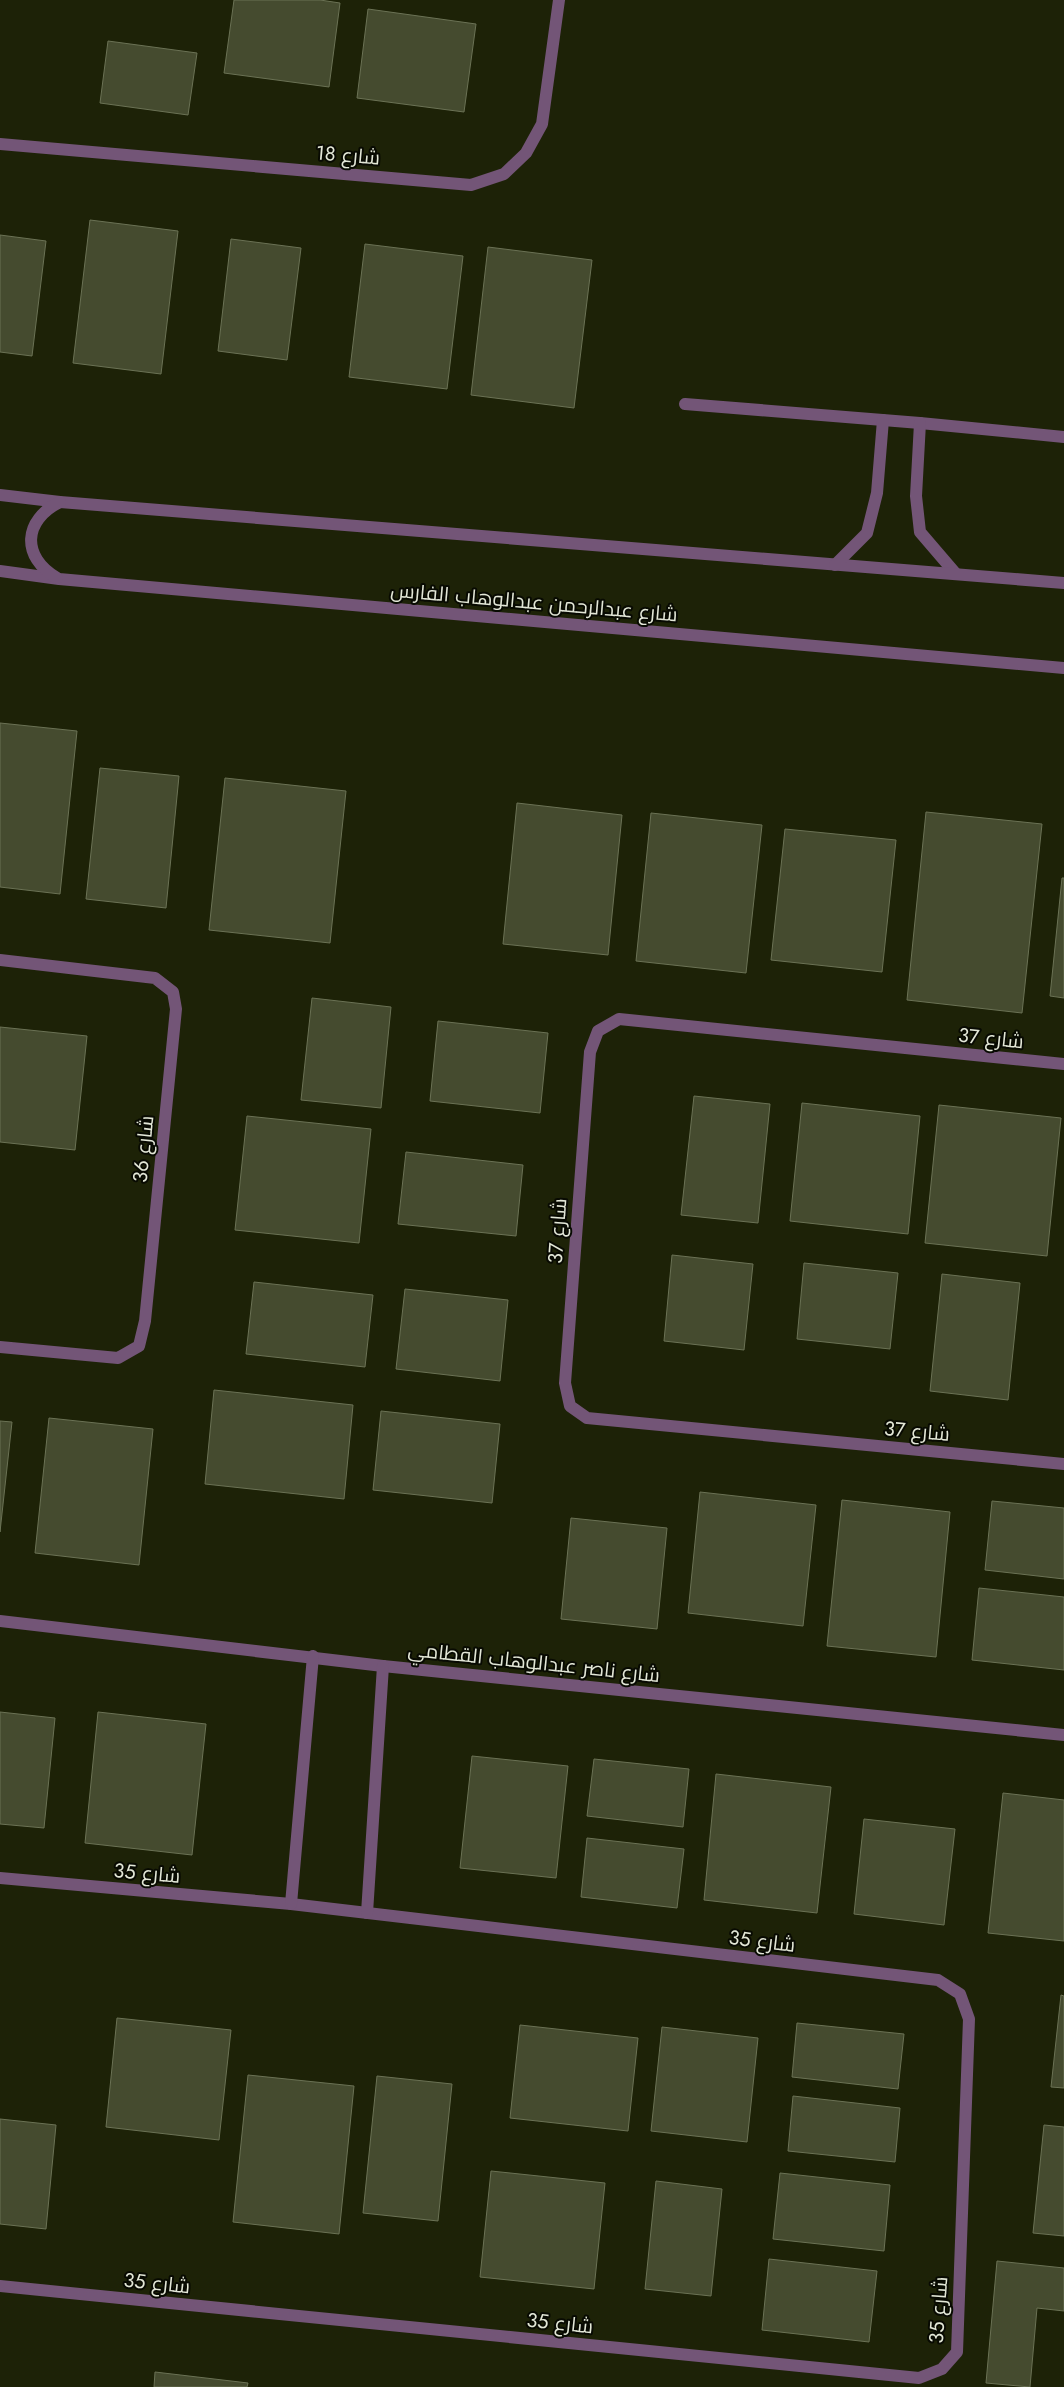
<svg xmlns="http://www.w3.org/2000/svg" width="1064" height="2387" viewBox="0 0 1064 2387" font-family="Jost,Cairo,sans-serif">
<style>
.building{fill:#454b2f;stroke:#6b7255}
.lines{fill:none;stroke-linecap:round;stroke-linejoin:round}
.minor{stroke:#735577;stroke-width:12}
.labels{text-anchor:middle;stroke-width:4;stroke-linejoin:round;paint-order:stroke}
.street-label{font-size:20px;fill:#e3e7d7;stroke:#080a02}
</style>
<rect width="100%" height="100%" fill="#1d2207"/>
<!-- building -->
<g class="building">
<path d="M234,0H320L340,3L329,87L224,73Z"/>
<path d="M368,9L476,24L464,112L357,98Z"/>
<path d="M108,41L197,53L188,115L100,103Z"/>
<path d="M90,220L178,231L161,374L73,363Z"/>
<path d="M0,235L46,241L32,356L0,352Z"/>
<path d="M231,239L301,248L287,360L218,351Z"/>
<path d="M365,244L463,256L447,389L349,377Z"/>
<path d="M488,247L592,260L574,408L471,395Z"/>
<path d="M0,723L77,731L60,894L0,887Z"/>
<path d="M100,768L179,776L166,908L86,899Z"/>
<path d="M225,778L346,791L330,943L209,930Z"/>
<path d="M517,803L622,815L608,955L503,944Z"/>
<path d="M926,812L1042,824L1022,1013L907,1000Z"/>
<path d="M651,813L762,825L746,973L636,961Z"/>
<path d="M785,829L896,840L882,972L771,960Z"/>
<path d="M1062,878H1064V998L1050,996Z"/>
<path d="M312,998L391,1007L381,1108L301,1100Z"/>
<path d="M438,1021L548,1033L540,1113L430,1101Z"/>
<path d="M0,1027L87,1036L75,1150L0,1142Z"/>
<path d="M694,1096L770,1104L758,1223L681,1215Z"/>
<path d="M802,1103L920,1116L908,1234L790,1221Z"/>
<path d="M939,1105L1061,1118L1047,1256L925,1243Z"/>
<path d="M247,1116L371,1129L359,1243L235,1230Z"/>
<path d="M406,1152L523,1165L516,1236L398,1224Z"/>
<path d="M672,1255L753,1264L744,1350L664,1341Z"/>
<path d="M804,1263L898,1273L890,1349L797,1339Z"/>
<path d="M942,1274L1020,1283L1008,1400L930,1391Z"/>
<path d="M254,1282L373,1295L365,1367L246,1354Z"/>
<path d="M405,1289L508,1300L500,1381L396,1369Z"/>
<path d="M214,1390L353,1405L344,1499L205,1484Z"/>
<path d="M381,1411L500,1424L492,1503L373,1490Z"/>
<path d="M49,1418L153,1429L139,1565L35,1553Z"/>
<path d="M0,1421L12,1422L0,1532Z"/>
<path d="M700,1492L816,1505L803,1626L688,1613Z"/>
<path d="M842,1500L950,1512L936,1657L827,1646Z"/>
<path d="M992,1501L1064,1508V1579L985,1570Z"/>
<path d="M571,1518L667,1528L657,1629L561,1619Z"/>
<path d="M979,1588L1064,1597V1670L972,1660Z"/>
<path d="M0,1712L55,1718L44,1828L0,1824Z"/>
<path d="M98,1712L206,1724L192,1855L85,1843Z"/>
<path d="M472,1756L568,1766L556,1878L460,1868Z"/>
<path d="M594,1759L689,1769L683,1827L587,1816Z"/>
<path d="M716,1774L831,1787L817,1913L704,1900Z"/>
<path d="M1003,1793L1064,1800V1941L988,1933Z"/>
<path d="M864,1819L955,1829L944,1925L854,1914Z"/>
<path d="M587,1838L684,1849L677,1908L581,1897Z"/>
<path d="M1061,1995L1064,1996V2088L1051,2087Z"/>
<path d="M117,2018L231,2030L219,2140L106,2127Z"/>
<path d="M797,2023L904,2034L898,2089L792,2077Z"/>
<path d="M520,2025L638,2038L628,2131L510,2118Z"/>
<path d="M662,2027L758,2038L747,2142L651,2131Z"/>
<path d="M248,2075L354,2086L339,2234L233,2222Z"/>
<path d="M377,2076L452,2084L438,2221L363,2213Z"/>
<path d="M793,2096L900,2108L895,2162L788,2151Z"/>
<path d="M0,2119L56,2125L46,2229L0,2224Z"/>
<path d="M1044,2125L1064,2127V2236L1033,2233Z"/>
<path d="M491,2171L605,2183L594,2289L480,2277Z"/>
<path d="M780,2173L890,2185L884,2251L773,2239Z"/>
<path d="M656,2181L722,2189L711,2296L645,2289Z"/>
<path d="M769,2259L877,2271L869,2342L762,2330Z"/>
<path d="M997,2261L1064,2268V2311L1037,2308L1030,2387L986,2383Z"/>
<path d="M155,2372L248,2383L247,2387H154Z"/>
</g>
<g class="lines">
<!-- minor -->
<g class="minor">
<path d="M0,144L471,185L504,174L526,153L542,124L559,0"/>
<path d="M685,404L920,423L1064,437"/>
<path d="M920,423L916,496L920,532L956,574"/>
<path d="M0,495L60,502L1064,583"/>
<path d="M835,565L867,533L877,493L883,420"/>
<path d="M0,571L59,579L1064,668"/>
<path d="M57,578C21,557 23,520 60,502"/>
<path d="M0,960L155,978L173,992L176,1009L145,1321L139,1346L118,1358L0,1347"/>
<path d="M1064,1064L619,1019L598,1031L590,1052L565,1383L570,1406L587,1418L1064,1464"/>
<path d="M0,1621L383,1666L1064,1735"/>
<path d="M0,1878L291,1904L938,1980L960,1994L969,2019L957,2352L942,2369L919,2378L0,2286"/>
<path d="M291,1904L313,1656"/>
<path d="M367,1913L383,1666"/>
</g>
</g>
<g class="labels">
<!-- street labels -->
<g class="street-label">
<text transform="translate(348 155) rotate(5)" y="7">شارع 18</text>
<text transform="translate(534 602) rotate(5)" y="7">شارع عبدالرحمن عبدالوهاب الفارس</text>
<text transform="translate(991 1038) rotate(6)" y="7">شارع 37</text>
<text transform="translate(143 1149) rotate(-84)" y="7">شارع 36</text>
<text transform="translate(557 1231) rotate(-86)" y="7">شارع 37</text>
<text transform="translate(917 1431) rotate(5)" y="7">شارع 37</text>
<text transform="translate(534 1662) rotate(6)" y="7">شارع ناصر عبدالوهاب القطامي</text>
<text transform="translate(147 1873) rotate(5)" y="7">شارع 35</text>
<text transform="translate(762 1941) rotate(7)" y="7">شارع 35</text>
<text transform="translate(157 2283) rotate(6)" y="7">شارع 35</text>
<text transform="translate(938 2310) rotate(-86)" y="7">شارع 35</text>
<text transform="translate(560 2323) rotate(6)" y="7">شارع 35</text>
</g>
</g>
</svg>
